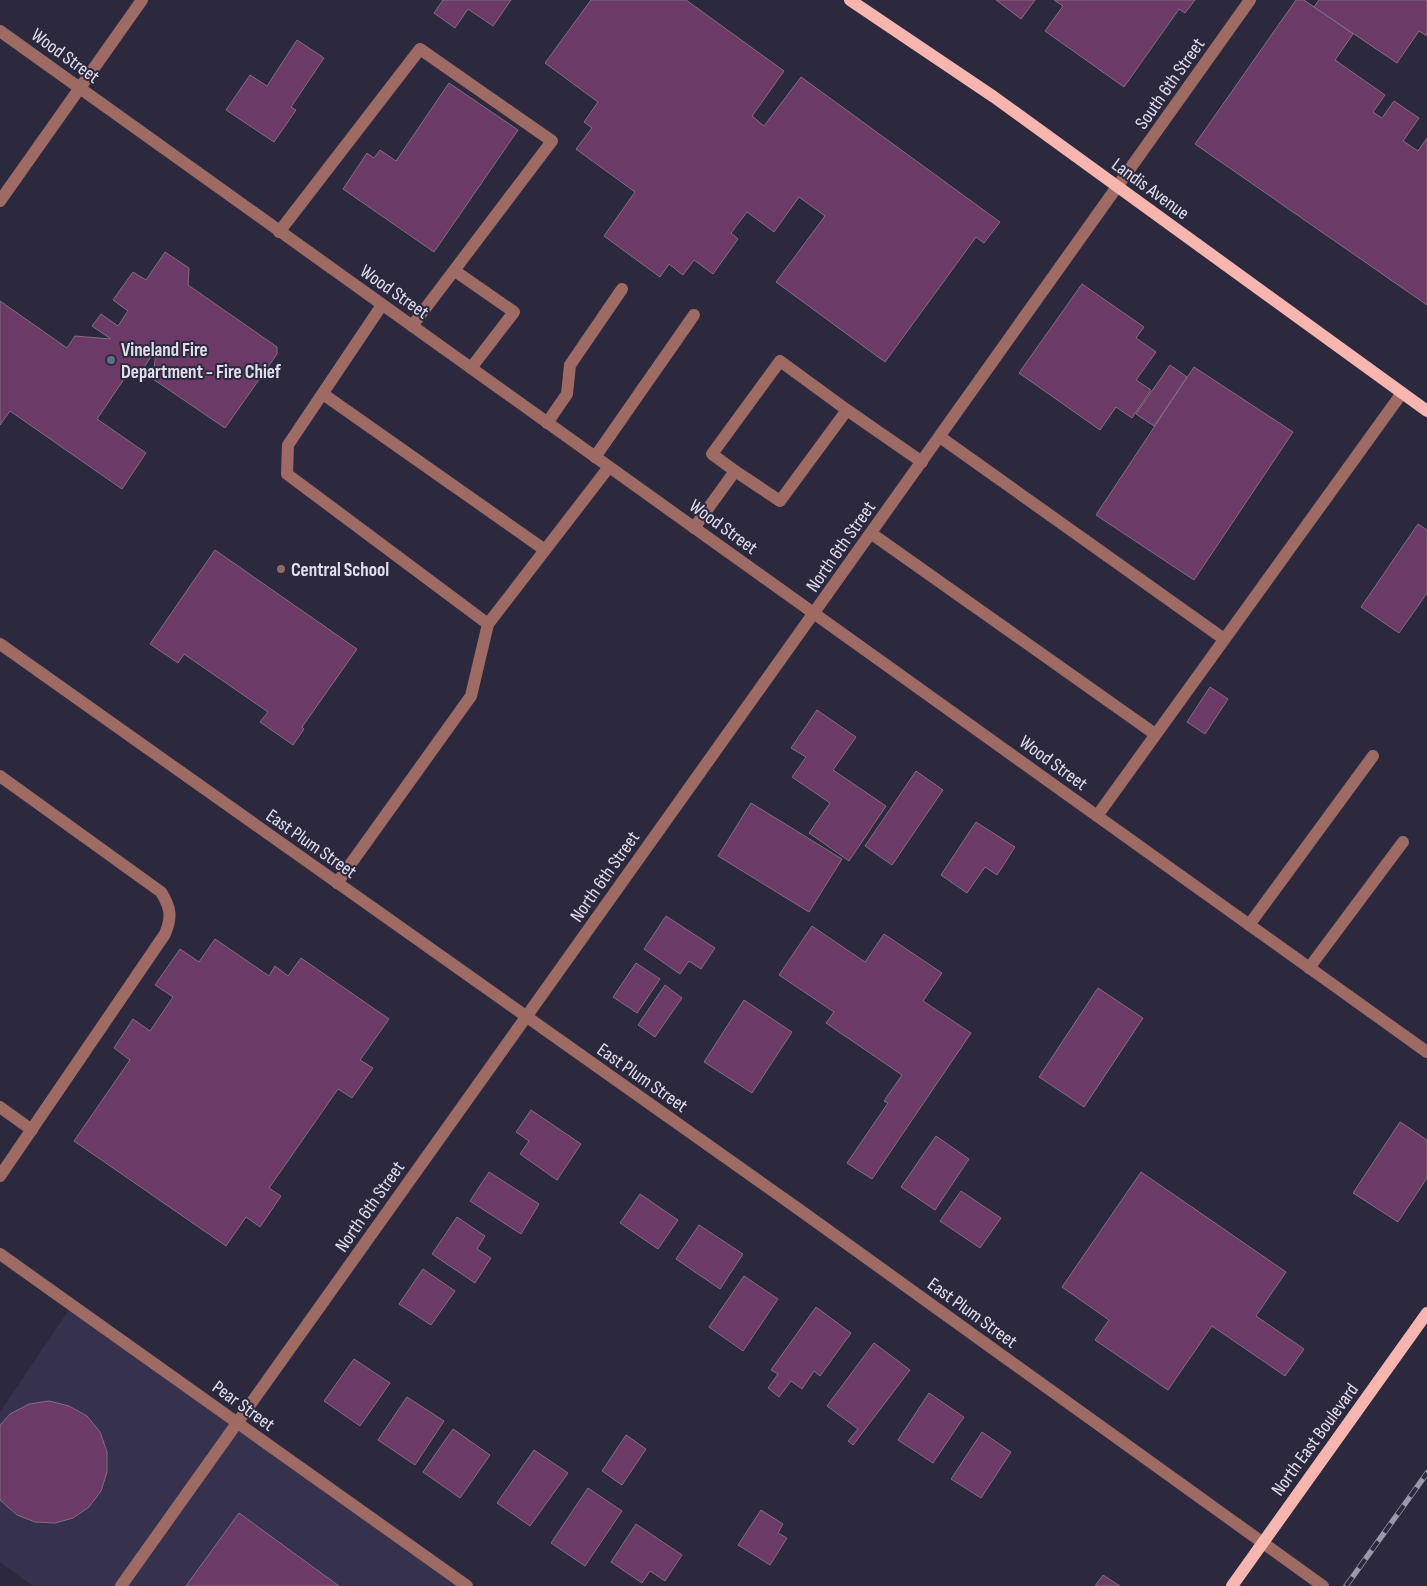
<svg xmlns="http://www.w3.org/2000/svg" width="1427" height="1586" viewBox="0 0 1427 1586" font-family="'Sofia Sans Condensed',sans-serif">
<style>
.built{fill:#36314c}
.building{fill:#6b3a66;stroke:#846d80}
.lines{fill:none;stroke-linecap:round;stroke-linejoin:round}
.minor{stroke:#9e6a64;stroke-width:12}
.major{stroke:#f6b5ae;stroke-width:12}
.rail-casing{stroke:#9b98aa;stroke-width:5.5}
.rail{stroke:#2c283e;stroke-width:4;stroke-dasharray:11;stroke-linecap:butt}
.service-dot{fill:#5c6f8a;stroke:#2c283e;stroke-width:2}
.education-dot{fill:#8d6e63;stroke:#2c283e;stroke-width:2}
.labels{text-anchor:middle;stroke-width:4;stroke-linejoin:round;paint-order:stroke}
.street-label{font-size:19px;fill:#e1dfee;stroke:#2c283e}
.poi-label{font-size:19px;font-weight:bold;fill:#e1dfee;stroke:#2c283e;text-anchor:start}
</style>
<rect width="100%" height="100%" fill="#2c283e"/>
<!-- built -->
<path class="built" d="M70,1308L465,1586H33L0,1562V1412Z"/>
<!-- building -->
<g class="building">
<path d="M443,0H511L493,26L468,9L455,28L434,13Z"/>
<path d="M591,0H686L784,71L752,116L764,126L801,77L1000,222L984,243L976,237L885,362L776,282L825,216L799,197L774,232L747,212L731,233L738,239L713,274L694,260L683,275L669,264L660,277L604,236L635,192L576,149L592,128L584,122L598,102L545,63Z"/>
<path d="M996,0H1035L1021,19Z"/>
<path d="M1054,0H1195L1185,13L1179,9L1124,87L1045,31L1063,6Z"/>
<path d="M1296,0H1304L1353,34L1335,60L1385,95L1373,112L1382,118L1394,101L1419,118L1403,141L1418,151L1427,138V305L1195,144Z"/>
<path d="M1319,0H1427V36L1419,31L1397,63L1314,7Z"/>
<path d="M297,40L324,58L291,107L296,110L274,142L226,110L250,75L267,86Z"/>
<path d="M449,83L518,130L434,252L343,189L367,153L374,158L380,150L396,161Z"/>
<path d="M165,252L189,268L188,285L277,347V354L225,428L153,379L156,350L137,377L126,376L97,419L146,453L122,489L10,411L0,425V301L67,348L75,336L111,339L92,326L101,314L118,326L128,311L113,300L133,272L146,280Z"/>
<path d="M1082,284L1144,327L1136,338L1156,352L1136,380L1151,390L1132,418L1116,407L1100,430L1019,373Z"/>
<path d="M1170,365L1187,377L1154,426L1136,414Z"/>
<path d="M1194,367L1293,432L1194,580L1096,515Z"/>
<path d="M1418,524L1427,530V593L1399,633L1361,607Z"/>
<path d="M215,550L357,649L302,727L304,729L293,745L260,722L268,712L184,654L178,663L150,644Z"/>
<path d="M1210,687L1228,699L1205,734L1187,722Z"/>
<path d="M817,710L856,737L833,770L886,806L849,861L809,833L830,803L792,777L806,757L791,748Z"/>
<path d="M916,771L943,790L892,865L865,846Z"/>
<path d="M751,803L842,859L809,912L718,856Z"/>
<path d="M976,822L1015,847L997,875L985,867L967,893L941,875Z"/>
<path d="M666,916L715,948L701,969L689,961L680,974L644,949Z"/>
<path d="M812,926L865,962L884,934L942,973L923,1001L971,1033L872,1179L847,1163L888,1103L884,1101L902,1075L826,1023L834,1012L779,975Z"/>
<path d="M215,939L269,976L275,966L288,976L301,958L389,1019L360,1060L373,1068L352,1098L338,1089L269,1188L281,1196L260,1227L246,1217L226,1246L74,1141L130,1060L114,1048L133,1019L150,1031L173,997L155,985L180,949L199,962Z"/>
<path d="M636,963L660,979L637,1013L613,997Z"/>
<path d="M665,985L682,998L655,1037L638,1025Z"/>
<path d="M1098,988L1143,1018L1084,1107L1039,1077Z"/>
<path d="M744,1000L792,1032L752,1093L704,1062Z"/>
<path d="M531,1110L581,1144L557,1180L520,1154L529,1141L516,1132Z"/>
<path d="M1400,1122L1427,1140V1178L1398,1222L1353,1193Z"/>
<path d="M936,1136L969,1159L935,1210L901,1187Z"/>
<path d="M489,1172L539,1204L521,1234L470,1201Z"/>
<path d="M1141,1172L1286,1272L1256,1316L1304,1349L1285,1376L1212,1326L1168,1390L1095,1340L1109,1320L1062,1287Z"/>
<path d="M961,1191L1001,1218L980,1248L940,1221Z"/>
<path d="M640,1194L678,1220L658,1249L620,1223Z"/>
<path d="M457,1217L485,1236L477,1249L491,1258L475,1283L432,1254Z"/>
<path d="M699,1225L743,1254L720,1289L676,1259Z"/>
<path d="M423,1269L455,1291L431,1325L399,1304Z"/>
<path d="M744,1276L778,1299L743,1351L709,1327Z"/>
<path d="M816,1307L851,1333L820,1376L814,1371L802,1389L791,1381L779,1397L768,1388L778,1374L771,1370Z"/>
<path d="M874,1343L910,1370L853,1445L848,1441L858,1429L827,1406Z"/>
<path d="M354,1359L390,1383L360,1426L324,1401Z"/>
<path d="M929,1393L964,1417L933,1463L898,1440Z"/>
<path d="M407,1397L444,1421L415,1465L378,1440Z"/>
<path d="M49,1401L69,1406L87,1416L100,1432L107,1452V1472L101,1491L89,1507L73,1518L55,1523L35,1522L17,1515L0,1500V1425L10,1414L29,1404Z"/>
<path d="M453,1429L490,1455L460,1498L423,1472Z"/>
<path d="M982,1432L1011,1452L981,1498L951,1479Z"/>
<path d="M626,1435L646,1449L622,1485L602,1471Z"/>
<path d="M534,1450L568,1473L530,1526L497,1503Z"/>
<path d="M588,1488L622,1511L585,1566L551,1543Z"/>
<path d="M761,1510L783,1524L778,1533L787,1538L770,1565L738,1545Z"/>
<path d="M239,1513L339,1586H186Z"/>
<path d="M636,1524L682,1555L665,1581L650,1571L642,1583L611,1562Z"/>
<path d="M1103,1575L1120,1586H1095Z"/>
</g>
<g class="lines">
<!-- minor -->
<g class="minor">
<path d="M0,31L1427,1052"/>
<path d="M0,201L142,0"/>
<path d="M279,232L420,49L552,141L412,326"/>
<path d="M455,271L514,312L471,368"/>
<path d="M323,394L545,550"/>
<path d="M547,423L567,394L570,365L622,289"/>
<path d="M940,437L1224,639"/>
<path d="M595,457L694,315"/>
<path d="M735,471L712,454L780,361L847,410"/>
<path d="M694,528L735,471L780,501L847,410L922,462"/>
<path d="M872,534L1155,734"/>
<path d="M488,624L609,467"/>
<path d="M0,644L797,1208L1323,1586"/>
<path d="M0,776L161,892C171,908 172,917 165,934L0,1176"/>
<path d="M1097,816L1402,393"/>
<path d="M337,883L471,696L488,624L287,474L288,445L382,305"/>
<path d="M1249,925L1373,756"/>
<path d="M1309,968L1403,842"/>
<path d="M0,1107L32,1130"/>
<path d="M0,1254L467,1586"/>
<path d="M121,1586L1250,0"/>
</g>
<!-- major -->
<g class="major">
<path d="M850,0L994,97L1427,411"/>
<path d="M1232,1586L1427,1313"/>
</g>
<!-- rail casing -->
<g class="rail-casing">
<path id="rail" d="M1346,1586L1427,1473"/>
</g>
<!-- rail -->
<use href="#rail" class="rail"/>
</g>
<!-- markers -->
<circle class="service-dot" cx="111" cy="360" r="5"/>
<circle class="education-dot" cx="281" cy="569" r="5"/>
<g class="labels">
<!-- street labels -->
<g class="street-label">
<text transform="translate(66 55) rotate(36)" y="7">Wood Street</text>
<text transform="translate(1169 83) rotate(-55)" y="7">South 6th Street</text>
<text transform="translate(1151 188) rotate(36)" y="7">Landis Avenue</text>
<text transform="translate(395 291) rotate(35)" y="7">Wood Street</text>
<text transform="translate(724 526) rotate(36)" y="7">Wood Street</text>
<text transform="translate(840 546) rotate(-55)" y="7">North 6th Street</text>
<text transform="translate(1054 762) rotate(36)" y="7">Wood Street</text>
<text transform="translate(312 843) rotate(35)" y="7">East Plum Street</text>
<text transform="translate(604 876) rotate(-55)" y="7">North 6th Street</text>
<text transform="translate(643 1077) rotate(35)" y="7">East Plum Street</text>
<text transform="translate(369 1206) rotate(-55)" y="7">North 6th Street</text>
<text transform="translate(973 1312) rotate(36)" y="7">East Plum Street</text>
<text transform="translate(244 1405) rotate(36)" y="7">Pear Street</text>
<text transform="translate(1314 1439) rotate(-54)" y="7">North East Boulevard</text>
</g>
<!-- poi labels -->
<g class="poi-label">
<text x="121" y="356">Vineland Fire<tspan x="121" dy="22">Department - Fire Chief</tspan></text>
<text x="291" y="576">Central School</text>
</g>
</g>
</svg>
